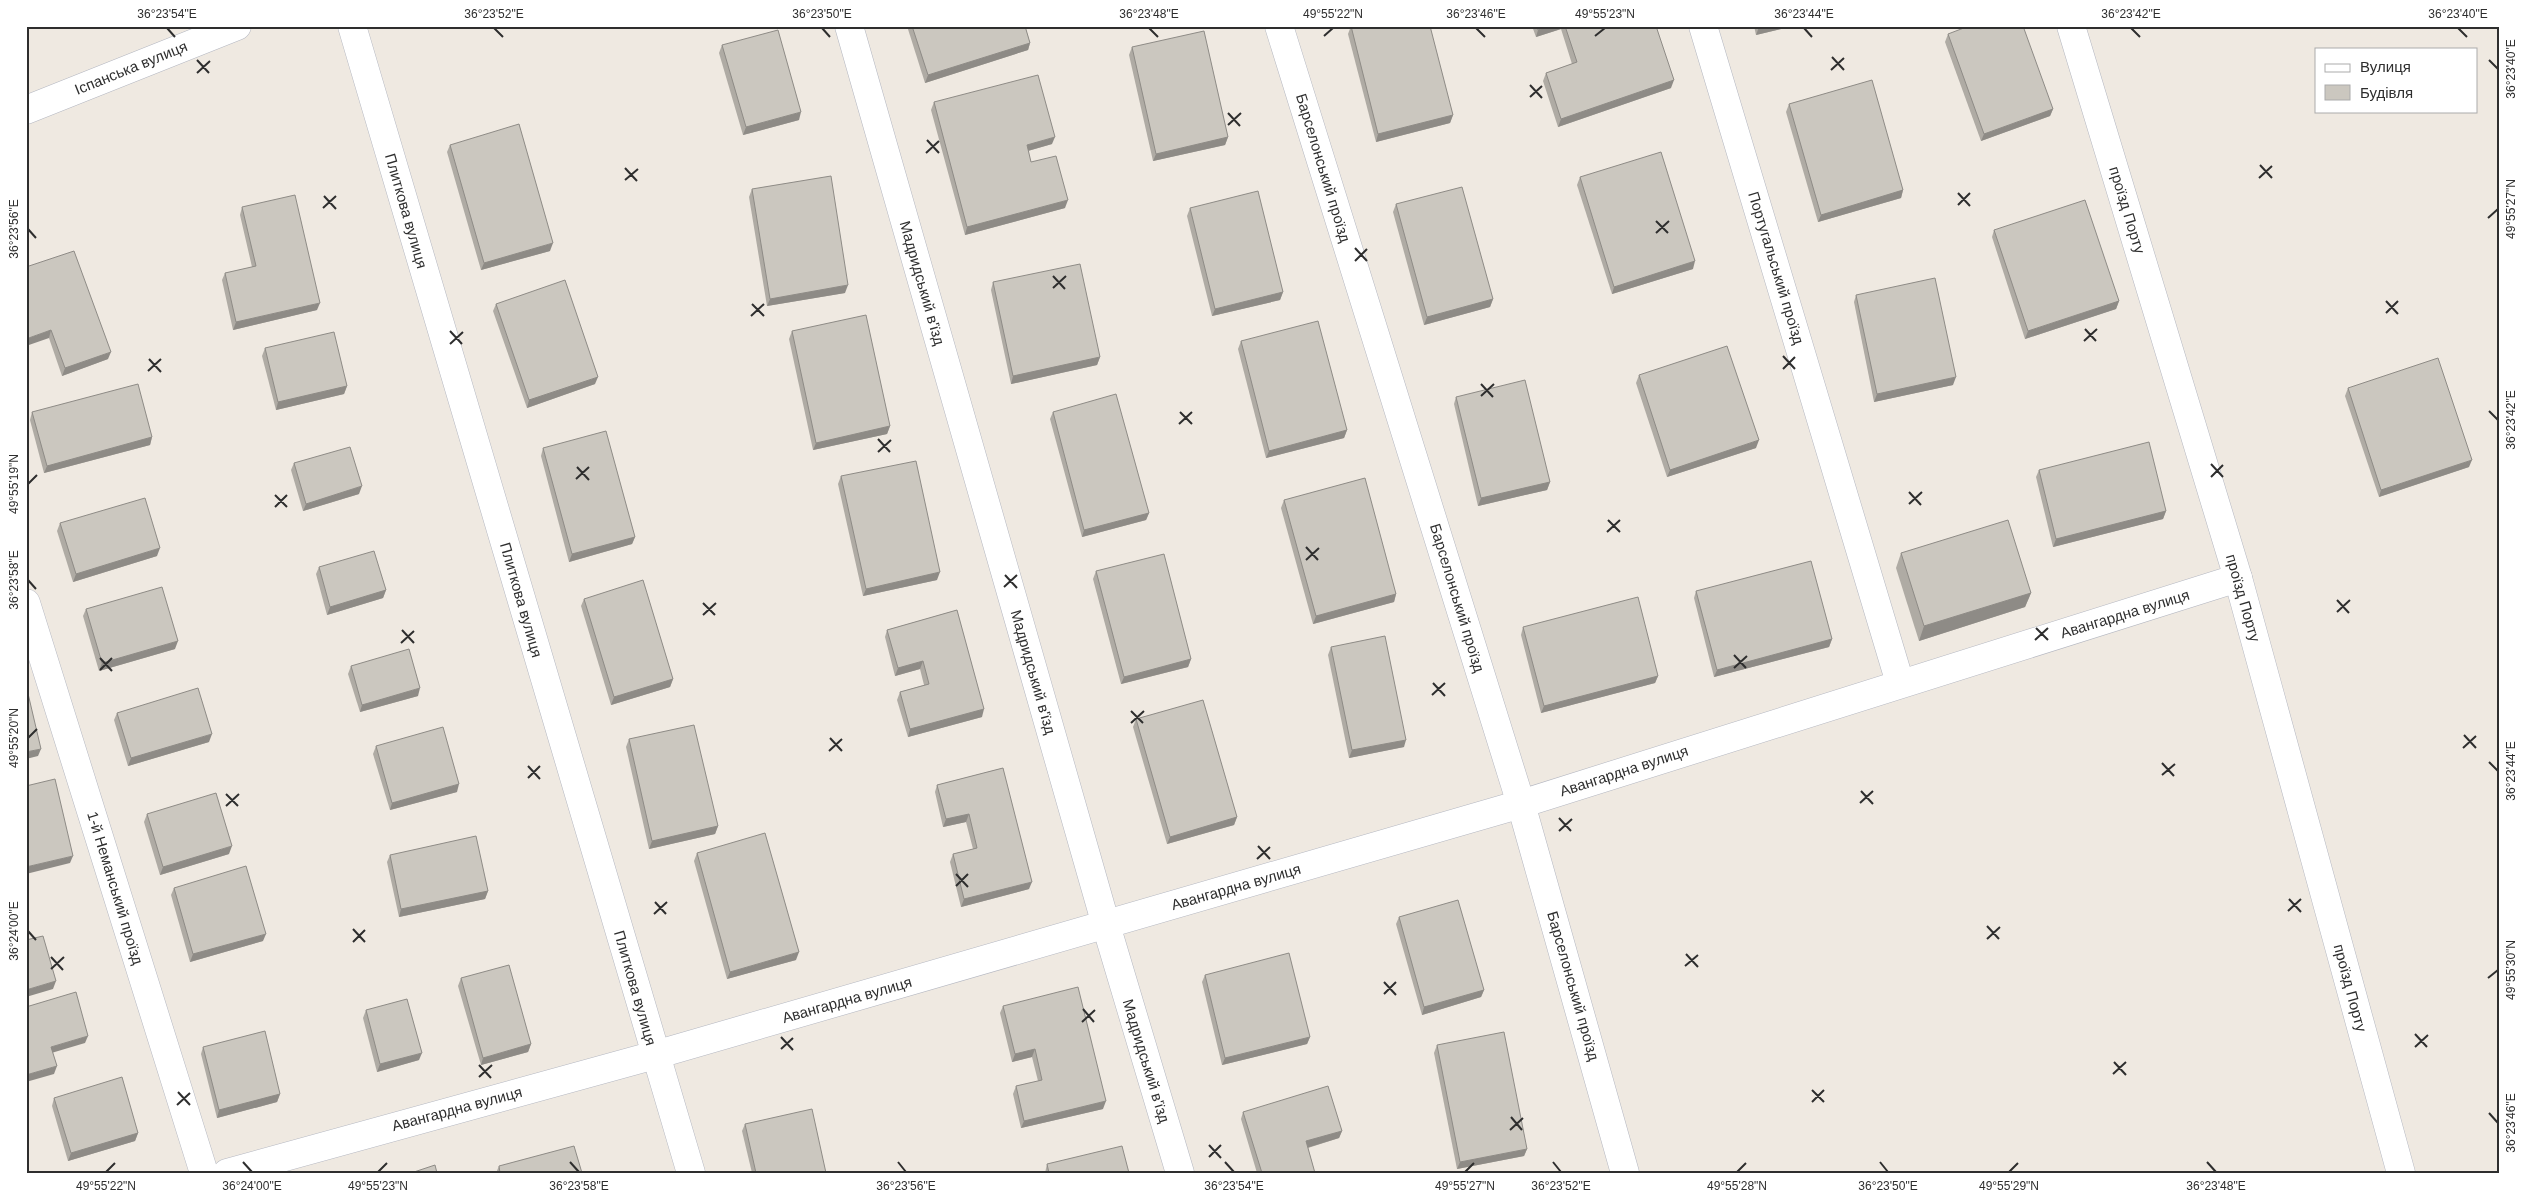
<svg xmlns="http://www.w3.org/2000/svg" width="2525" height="1199" viewBox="0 0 2525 1199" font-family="Helvetica,sans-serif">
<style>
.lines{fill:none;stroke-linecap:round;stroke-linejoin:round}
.minor-casing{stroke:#b4b7c1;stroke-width:29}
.minor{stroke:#fff;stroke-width:28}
.wall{fill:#afaba4}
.shaded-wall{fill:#8e8b86}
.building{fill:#cbc7bf;stroke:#8e8b86}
.ticks{fill:none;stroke:#2e2e2e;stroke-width:2}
.labels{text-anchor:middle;stroke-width:4.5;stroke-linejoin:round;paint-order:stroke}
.street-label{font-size:15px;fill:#2e2e2e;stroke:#fff}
.neatline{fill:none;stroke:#2e2e2e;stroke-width:2}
.ticks-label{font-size:12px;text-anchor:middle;fill:#2e2e2e}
</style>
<rect width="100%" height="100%" fill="#efe9e1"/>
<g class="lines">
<!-- minor casing -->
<g class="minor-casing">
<g id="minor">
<path d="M352,26L691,1173"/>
<path d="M849,26L1106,925L1180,1173"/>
<path d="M1279,26L1521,804L1625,1173"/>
<path d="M1703,26L1900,683"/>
<path d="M2071,26L2238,578L2401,1173"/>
<path d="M26,110L237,26"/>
<path d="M26,603L204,1173"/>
<path d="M227,1173L655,1055L1521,804L2238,578"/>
</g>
</g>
<!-- minor -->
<use href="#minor" class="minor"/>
</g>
<!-- wall -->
<g class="wall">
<path d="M907,26H1025L1030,43L1028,50L925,83Z"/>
<path d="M1351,26L1453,115L1450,123L1376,142L1348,34Z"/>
<path d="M1532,26H1656L1671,88L1558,127L1543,81L1546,73L1572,64L1561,29L1536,37Z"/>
<path d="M1754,26H1793L1756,35Z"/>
<path d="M1948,34L2053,109L2050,116L1981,141L1945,42Z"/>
<path d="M722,45L799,120L743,135L719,53Z"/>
<path d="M1132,47L1228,137L1225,145L1153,161L1129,55Z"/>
<path d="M934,102L1052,144L1028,151L1031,162L1065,208L965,235L931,110Z"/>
<path d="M1789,104L1903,190L1901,198L1818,222L1786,112Z"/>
<path d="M450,145L550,251L481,270L447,152Z"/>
<path d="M1580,177L1693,269L1612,294L1577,185Z"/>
<path d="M752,189L845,293L767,306L749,197Z"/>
<path d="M1396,204L1493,299L1490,307L1424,325L1393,212Z"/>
<path d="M242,207L317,310L233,330L222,280L225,273L252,267L240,215Z"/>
<path d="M1190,208L1283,292L1280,300L1212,316L1187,216Z"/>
<path d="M1994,230L2119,301L2116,309L2025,339L1992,237Z"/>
<path d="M26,267L108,359L62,376L49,338Z"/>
<path d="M993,282L1100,357L1097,365L1011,384L991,290Z"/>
<path d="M1856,295L1953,385L1874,402L1854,302Z"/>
<path d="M496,304L595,384L527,408L493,311Z"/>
<path d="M792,331L890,426L887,434L813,450L789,339Z"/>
<path d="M1241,341L1347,430L1344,438L1266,458L1238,349Z"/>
<path d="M265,348L347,386L344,394L276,410L262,356Z"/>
<path d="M1639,375L1756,448L1667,477L1636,383Z"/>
<path d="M2348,388L2469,467L2379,497L2345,396Z"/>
<path d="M1456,397L1550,482L1547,490L1478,506L1454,404Z"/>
<path d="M32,412L152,437L150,445L44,473L30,420Z"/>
<path d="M1053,412L1149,513L1146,520L1082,537L1050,419Z"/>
<path d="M543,448L635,537L632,544L569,562L541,456Z"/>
<path d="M294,463L359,494L303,511L291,470Z"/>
<path d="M2039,470L2166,511L2163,519L2053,547L2036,477Z"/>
<path d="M841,476L937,580L863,596L838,484Z"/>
<path d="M1284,500L1396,594L1394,602L1313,624L1281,508Z"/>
<path d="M60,523L157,556L73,582L57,531Z"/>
<path d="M1901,553L2031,593L2025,607L1919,641L1896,568Z"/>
<path d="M319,567L386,590L383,598L327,615L316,574Z"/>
<path d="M1096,571L1191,659L1188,667L1121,684L1093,579Z"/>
<path d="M1696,591L1832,639L1829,647L1714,677L1694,598Z"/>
<path d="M584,599L673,679L670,687L611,705L581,606Z"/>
<path d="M86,609L175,649L99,671L83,616Z"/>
<path d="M957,610L982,717L908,737L897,700L900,692L924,685L920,669L895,676L885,637L887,630Z"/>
<path d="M1523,627L1658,676L1655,683L1541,713L1521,635Z"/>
<path d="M1331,647L1404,747L1349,758L1328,655Z"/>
<path d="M351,666L418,696L360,712L348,674Z"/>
<path d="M117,713L209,742L128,766L114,720Z"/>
<path d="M1136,719L1237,817L1234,825L1167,844L1133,727Z"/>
<path d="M629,739L718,826L715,834L649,849L626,747Z"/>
<path d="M376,746L457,792L390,810L373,754Z"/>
<path d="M1003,768L1029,889L961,907L950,862L953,854L973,849L966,822L943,827L935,792L937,785Z"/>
<path d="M147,814L229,854L160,875L144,822Z"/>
<path d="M697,853L796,960L727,979L694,861Z"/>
<path d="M390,855L488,891L485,899L399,917L387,862Z"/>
<path d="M174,888L263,941L190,962L171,895Z"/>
<path d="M1399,917L1484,990L1481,997L1422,1015L1396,924Z"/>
<path d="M1205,975L1310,1037L1307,1044L1222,1065L1202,982Z"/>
<path d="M461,978L531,1044L528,1052L481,1065L458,986Z"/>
<path d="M1003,1006L1103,1109L1021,1128L1013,1094L1016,1086L1038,1081L1032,1057L1012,1062L1000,1013Z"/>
<path d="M366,1010L419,1060L377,1072L363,1018Z"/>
<path d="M1437,1045L1527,1149L1524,1156L1457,1169L1434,1053Z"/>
<path d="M203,1047L280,1094L277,1102L217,1118L201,1054Z"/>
<path d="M54,1098L138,1133L135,1141L68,1161L52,1106Z"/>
<path d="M1243,1112L1342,1131L1339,1138L1308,1148L1315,1173H1257L1241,1119Z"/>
<path d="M745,1124L826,1173H752L742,1131Z"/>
<path d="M1047,1164L1129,1173H1045Z"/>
<path d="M499,1166L582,1173H496Z"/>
</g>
<!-- shaded-wall -->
<g class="shaded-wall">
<path d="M1549,26H1562L1561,29L1536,37L1538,30Z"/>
<path d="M1762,26H1793L1756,35L1759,27Z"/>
<path d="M1030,43L1028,50L925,83L928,75Z"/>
<path d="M1674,80L1671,88L1558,127L1561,119Z"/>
<path d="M2053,109L2050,116L1981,141L1984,134Z"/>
<path d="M801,112L799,120L743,135L746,127Z"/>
<path d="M1453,115L1450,123L1376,142L1378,134Z"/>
<path d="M1055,137L1052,144L1024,152L1027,145Z"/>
<path d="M1228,137L1225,145L1153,161L1156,154Z"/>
<path d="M1903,190L1901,198L1818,222L1821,215Z"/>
<path d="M1068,200L1065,208L965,235L967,227Z"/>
<path d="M553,243L550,251L481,270L484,263Z"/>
<path d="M1695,261L1693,269L1612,294L1614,287Z"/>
<path d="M848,285L845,293L767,306L770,299Z"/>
<path d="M1283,292L1280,300L1212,316L1215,309Z"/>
<path d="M1493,299L1490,307L1424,325L1427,317Z"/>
<path d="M2119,301L2116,309L2025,339L2028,331Z"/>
<path d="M320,303L317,310L233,330L236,322Z"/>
<path d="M51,330L49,338L26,346V339Z"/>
<path d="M111,352L108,359L62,376L65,368Z"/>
<path d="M1100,357L1097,365L1011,384L1013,376Z"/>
<path d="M598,377L595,384L527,408L529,400Z"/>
<path d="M1956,377L1953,385L1874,402L1877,394Z"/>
<path d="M347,386L344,394L276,410L278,402Z"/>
<path d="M890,426L887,434L813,450L816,443Z"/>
<path d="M1347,430L1344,438L1266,458L1269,451Z"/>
<path d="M152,437L150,445L44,473L47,466Z"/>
<path d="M1759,440L1756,448L1667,477L1670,470Z"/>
<path d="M2472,460L2469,467L2379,497L2381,490Z"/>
<path d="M1550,482L1547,490L1478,506L1481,498Z"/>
<path d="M362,486L359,494L303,511L306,504Z"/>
<path d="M2166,511L2163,519L2053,547L2056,539Z"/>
<path d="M1149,513L1146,520L1082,537L1084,530Z"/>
<path d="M635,537L632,544L569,562L572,554Z"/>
<path d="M160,548L157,556L73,582L76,574Z"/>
<path d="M940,572L937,580L863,596L866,589Z"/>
<path d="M386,590L383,598L327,615L330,607Z"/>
<path d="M2031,593L2025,607L1919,641L1924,626Z"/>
<path d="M1396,594L1394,602L1313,624L1316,616Z"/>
<path d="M1832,639L1829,647L1714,677L1717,670Z"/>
<path d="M178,641L175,649L99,671L102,663Z"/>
<path d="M1191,659L1188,667L1121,684L1124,677Z"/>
<path d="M923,661L920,669L895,676L898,668Z"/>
<path d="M1658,676L1655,683L1541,713L1544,706Z"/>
<path d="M673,679L670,687L611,705L614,697Z"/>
<path d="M420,688L418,696L360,712L362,705Z"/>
<path d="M984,709L982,717L908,737L910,729Z"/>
<path d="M212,734L209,742L128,766L131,758Z"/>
<path d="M1406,740L1404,747L1349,758L1352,750Z"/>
<path d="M41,749L38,756L26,759V752Z"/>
<path d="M459,784L457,792L390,810L392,803Z"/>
<path d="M969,814L966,822L943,827L946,819Z"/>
<path d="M1237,817L1234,825L1167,844L1170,837Z"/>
<path d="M718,826L715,834L649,849L652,841Z"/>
<path d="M232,846L229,854L160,875L163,867Z"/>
<path d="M73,856L70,863L26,874V867Z"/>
<path d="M1032,882L1029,889L961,907L964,899Z"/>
<path d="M488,891L485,899L399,917L401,909Z"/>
<path d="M266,934L263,941L190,962L193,954Z"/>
<path d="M799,952L796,960L727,979L730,972Z"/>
<path d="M56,981L53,989L26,997V990Z"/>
<path d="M1484,990L1481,997L1422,1015L1424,1007Z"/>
<path d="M88,1036L85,1043L48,1054L51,1047Z"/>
<path d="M1310,1037L1307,1044L1222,1065L1225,1058Z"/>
<path d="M531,1044L528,1052L481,1065L483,1058Z"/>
<path d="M1035,1049L1032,1057L1012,1062L1015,1054Z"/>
<path d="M422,1053L419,1060L377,1072L380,1064Z"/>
<path d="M57,1066L54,1074L26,1082V1075Z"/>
<path d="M280,1094L277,1102L217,1118L219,1110Z"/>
<path d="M1106,1101L1103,1109L1021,1128L1024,1121Z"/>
<path d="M1342,1131L1339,1138L1303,1149L1306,1141Z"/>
<path d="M138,1133L135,1141L68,1161L71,1153Z"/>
<path d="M1527,1149L1524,1156L1457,1169L1460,1162Z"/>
</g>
<!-- building -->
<g class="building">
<path d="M912,26H1025L1030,43L928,75Z"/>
<path d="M1351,26H1430L1453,115L1378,134Z"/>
<path d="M1537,26H1549L1538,30Z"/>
<path d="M1565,26H1656L1674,80L1561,119L1546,73L1577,62Z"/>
<path d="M1969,26H2023L2053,109L1984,134L1948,34Z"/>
<path d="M778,30L801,112L746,127L722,45Z"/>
<path d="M1204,31L1228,137L1156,154L1132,47Z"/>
<path d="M1038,75L1055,137L1027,145L1031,162L1056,156L1068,200L967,227L934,102Z"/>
<path d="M1872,80L1903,190L1821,215L1789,104Z"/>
<path d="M519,124L553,243L484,263L450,145Z"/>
<path d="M1661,152L1695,261L1614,287L1580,177Z"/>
<path d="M831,176L848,285L770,299L752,189Z"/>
<path d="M1462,187L1493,299L1427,317L1396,204Z"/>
<path d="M1258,191L1283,292L1215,309L1190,208Z"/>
<path d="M295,195L320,303L236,322L225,273L256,266L242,207Z"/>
<path d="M2085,200L2119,301L2028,331L1994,230Z"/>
<path d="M74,251L111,352L65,368L51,330L26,339V267Z"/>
<path d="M1080,264L1100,357L1013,376L993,282Z"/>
<path d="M1935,278L1956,377L1877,394L1856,295Z"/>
<path d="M565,280L598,377L529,400L496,304Z"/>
<path d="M866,315L890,426L816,443L792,331Z"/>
<path d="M1318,321L1347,430L1269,451L1241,341Z"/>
<path d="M334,332L347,386L278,402L265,348Z"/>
<path d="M1727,346L1759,440L1670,470L1639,375Z"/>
<path d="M2438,358L2472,460L2381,490L2348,388Z"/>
<path d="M1525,380L1550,482L1481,498L1456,397Z"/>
<path d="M138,384L152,437L47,466L32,412Z"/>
<path d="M1116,394L1149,513L1084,530L1053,412Z"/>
<path d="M606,431L635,537L572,554L543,448Z"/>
<path d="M2149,442L2166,511L2056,539L2039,470Z"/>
<path d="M350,447L362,486L306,504L294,463Z"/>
<path d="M916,461L940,572L866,589L841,476Z"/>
<path d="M1365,478L1396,594L1316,616L1284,500Z"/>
<path d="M145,498L160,548L76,574L60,523Z"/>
<path d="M2008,520L2031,593L1924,626L1901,553Z"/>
<path d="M374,551L386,590L330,607L319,567Z"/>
<path d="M1164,554L1191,659L1124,677L1096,571Z"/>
<path d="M1811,561L1832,639L1717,670L1696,591Z"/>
<path d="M643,580L673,679L614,697L584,599Z"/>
<path d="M162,587L178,641L102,663L86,609Z"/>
<path d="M1638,597L1658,676L1544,706L1523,627Z"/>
<path d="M957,610L984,709L910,729L900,692L929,684L923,661L898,668L887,630Z"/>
<path d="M1385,636L1406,740L1352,750L1331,647Z"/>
<path d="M409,649L420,688L362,705L351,666Z"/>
<path d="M26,685L41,749L26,752Z"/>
<path d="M198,688L212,734L131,758L117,713Z"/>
<path d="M1203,700L1237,817L1170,837L1136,719Z"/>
<path d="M694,725L718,826L652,841L629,739Z"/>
<path d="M443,727L459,784L392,803L376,746Z"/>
<path d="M1003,768L1032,882L964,899L953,854L977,848L969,814L946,819L937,785Z"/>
<path d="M55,779L73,856L26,867V786Z"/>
<path d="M216,793L232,846L163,867L147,814Z"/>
<path d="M765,833L799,952L730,972L697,853Z"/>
<path d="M476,836L488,891L401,909L390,855Z"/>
<path d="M246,866L266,934L193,954L174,888Z"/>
<path d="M1458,900L1484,990L1424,1007L1399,917Z"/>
<path d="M43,936L56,981L26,990V940Z"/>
<path d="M1289,953L1310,1037L1225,1058L1205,975Z"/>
<path d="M509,965L531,1044L483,1058L461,978Z"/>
<path d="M1078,987L1106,1101L1024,1121L1016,1086L1042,1080L1035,1049L1015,1054L1003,1006Z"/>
<path d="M76,992L88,1036L51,1047L57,1066L26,1075V1007Z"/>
<path d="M407,999L422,1053L380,1064L366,1010Z"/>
<path d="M265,1031L280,1094L219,1110L203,1047Z"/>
<path d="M1504,1032L1527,1149L1460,1162L1437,1045Z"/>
<path d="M122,1077L138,1133L71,1153L54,1098Z"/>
<path d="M1328,1086L1342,1131L1306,1141L1315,1173H1262L1243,1112Z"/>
<path d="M812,1109L826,1173H756L745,1124Z"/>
<path d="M574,1146L582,1173H500L499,1166Z"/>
<path d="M1122,1146L1129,1173H1049L1047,1164Z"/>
<path d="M435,1165L437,1173H411Z"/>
</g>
<!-- ticks -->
<path class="ticks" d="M167,28L175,37M494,28L503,37M822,28L830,37M1149,28L1158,37M1476,28L1485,37M1804,28L1812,37M2131,28L2140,37M2458,28L2467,37M1324,36L1333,28M1595,36L1605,28M1832,57L1844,70M197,60L209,73M2489,60L2498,69M1831,70L1844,58M197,73L210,61M1530,85L1542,98M1530,97L1542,86M1228,113L1240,126M1228,125L1241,113M927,140L939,153M926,153L939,141M2260,165L2272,178M625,168L637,181M2259,178L2272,166M625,180L638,169M1958,193L1970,206M324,196L336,209M1958,205L1970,193M323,208L336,196M2488,218L2498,209M1656,221L1668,233M28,229L36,238M1656,233L1669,221M1355,248L1367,261M1355,261L1367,249M1053,276L1065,289M1053,288L1066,276M2386,301L2398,314M752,304L764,316M2386,313L2398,301M751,316L764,304M2085,329L2096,341M450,331L462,344M2084,341L2097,329M450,344L463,332M1783,356L1795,369M149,359L161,372M1783,369L1795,357M148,371L161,359M1481,384L1493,397M1481,396L1494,384M2489,411L2498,420M1180,412L1192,424M1179,424L1192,412M878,439L890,452M878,452L891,440M2211,464L2223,477M577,467L589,480M2211,477L2223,465M576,479L589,467M28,484L37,475M1909,492L1921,505M275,495L287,507M1909,504L1922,492M275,507L287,495M1608,520L1620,532M1607,532L1620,520M1306,547L1318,560M1306,560L1319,548M1005,575L1017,588M28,580L36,589M1004,587L1017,575M2337,600L2349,613M703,603L715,615M2337,612L2350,600M703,615L716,603M2036,628L2048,640M402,630L414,643M2035,640L2048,628M401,643L414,631M1734,655L1746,668M100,658L112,671M1734,668L1747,656M100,670L112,658M1433,683L1445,696M1432,695L1445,683M1131,711L1143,723M1131,723L1144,711M2464,735L2476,748M28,738L37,729M830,738L842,751M2463,748L2476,736M829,751L842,739M2489,762L2498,771M2162,763L2174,776M528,766L540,779M2162,775L2175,764M528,778L540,766M1861,791L1873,804M226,794L238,806M1860,803L1873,791M226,806L239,794M1559,818L1571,831M1559,831L1572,819M1258,846L1270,859M1257,859L1270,847M956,874L968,887M956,886L968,874M2289,899L2301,912M655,902L666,914M2288,911L2301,899M654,914L667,902M1987,926L1999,939M353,929L365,942M28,931L36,940M1987,939L2000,927M353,942L365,930M1686,954L1698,967M51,957L63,970M1685,966L1698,955M51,969L64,957M2488,978L2498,970M1384,982L1396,995M1384,994L1396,982M1083,1009L1094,1022M1082,1022L1095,1010M2415,1034L2427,1047M781,1037L793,1050M2415,1047L2428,1035M781,1049L793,1038M2114,1062L2126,1075M479,1065L491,1078M2113,1074L2126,1062M479,1077L492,1065M1812,1090L1824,1102M178,1092L190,1105M1812,1102L1824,1090M177,1105L190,1093M2489,1113L2498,1123M1511,1117L1522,1130M1510,1130L1523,1118M1209,1145L1221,1158M1209,1157L1221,1145M243,1162L252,1172M570,1162L579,1172M898,1162L906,1172M1225,1162L1234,1172M1553,1162L1561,1172M1880,1162L1888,1172M2207,1162L2216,1172M106,1172L115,1163M378,1172L387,1163M1465,1172L1474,1163M1737,1172L1746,1163M2009,1172L2018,1163"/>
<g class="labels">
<!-- street labels -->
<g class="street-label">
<text transform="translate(131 68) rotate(-22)" y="5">Іспанська вулиця</text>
<text transform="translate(1323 168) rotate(73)" y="5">Барселонський проїзд</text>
<text transform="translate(2127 210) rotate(73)" y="5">проїзд Порту</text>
<text transform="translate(406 211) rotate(74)" y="5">Плиткова вулиця</text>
<text transform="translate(1776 268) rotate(73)" y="5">Португальський проїзд</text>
<text transform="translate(922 283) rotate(74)" y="5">Мадридський в'їзд</text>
<text transform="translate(1457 598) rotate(73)" y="5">Барселонський проїзд</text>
<text transform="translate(2243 598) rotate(74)" y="5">проїзд Порту</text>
<text transform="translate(521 600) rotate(74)" y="5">Плиткова вулиця</text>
<text transform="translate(2125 614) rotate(-17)" y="5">Авангардна вулиця</text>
<text transform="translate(1033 672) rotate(74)" y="5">Мадридський в'їзд</text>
<text transform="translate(1624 771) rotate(-18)" y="5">Авангардна вулиця</text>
<text transform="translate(1236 887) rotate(-16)" y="5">Авангардна вулиця</text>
<text transform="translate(115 888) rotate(73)" y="5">1-й Неманський проїзд</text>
<text transform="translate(1573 986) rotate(74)" y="5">Барселонський проїзд</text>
<text transform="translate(635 988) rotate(74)" y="5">Плиткова вулиця</text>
<text transform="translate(2350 988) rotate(75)" y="5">проїзд Порту</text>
<text transform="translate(847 1000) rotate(-16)" y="5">Авангардна вулиця</text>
<text transform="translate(1146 1061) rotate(73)" y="5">Мадридський в'їзд</text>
<text transform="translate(457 1109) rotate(-15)" y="5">Авангардна вулиця</text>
</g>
</g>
<!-- border -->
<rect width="2525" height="1199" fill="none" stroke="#ffffff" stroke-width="55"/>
<!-- legend -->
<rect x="2315" y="48" width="162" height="65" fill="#ffffff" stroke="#ababab"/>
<rect x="2325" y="64" width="25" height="8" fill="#ffffff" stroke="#ababab"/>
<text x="2360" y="72" font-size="15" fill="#2e2e2e">Вулиця</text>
<rect x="2325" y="85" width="25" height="15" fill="#cbc7bf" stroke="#ababab"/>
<text x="2360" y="98" font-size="15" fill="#2e2e2e">Будівля</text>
<rect x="28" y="28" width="2470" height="1144" class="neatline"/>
<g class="ticks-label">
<text x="167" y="18">36°23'54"E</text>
<text x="494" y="18">36°23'52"E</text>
<text x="822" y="18">36°23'50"E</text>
<text x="1149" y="18">36°23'48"E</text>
<text x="1333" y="18">49°55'22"N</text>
<text x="1476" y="18">36°23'46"E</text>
<text x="1605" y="18">49°55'23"N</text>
<text x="1804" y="18">36°23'44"E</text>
<text x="2131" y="18">36°23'42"E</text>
<text x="2458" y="18">36°23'40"E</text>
<text transform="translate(2511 69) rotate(-90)" y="4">36°23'40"E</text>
<text transform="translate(2511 209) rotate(-90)" y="4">49°55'27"N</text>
<text transform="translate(14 229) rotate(-90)" y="4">36°23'56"E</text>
<text transform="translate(2511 420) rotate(-90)" y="4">36°23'42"E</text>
<text transform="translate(14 484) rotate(-90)" y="4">49°55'19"N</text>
<text transform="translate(14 580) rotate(-90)" y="4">36°23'58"E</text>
<text transform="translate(14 738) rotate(-90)" y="4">49°55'20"N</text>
<text transform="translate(2511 771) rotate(-90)" y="4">36°23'44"E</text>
<text transform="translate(14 931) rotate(-90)" y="4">36°24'00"E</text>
<text transform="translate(2511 970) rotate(-90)" y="4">49°55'30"N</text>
<text transform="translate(2511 1123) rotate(-90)" y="4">36°23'46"E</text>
<text x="106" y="1190">49°55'22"N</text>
<text x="252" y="1190">36°24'00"E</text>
<text x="378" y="1190">49°55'23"N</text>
<text x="579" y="1190">36°23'58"E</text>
<text x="906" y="1190">36°23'56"E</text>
<text x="1234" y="1190">36°23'54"E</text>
<text x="1465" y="1190">49°55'27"N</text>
<text x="1561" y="1190">36°23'52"E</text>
<text x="1737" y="1190">49°55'28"N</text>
<text x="1888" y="1190">36°23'50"E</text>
<text x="2009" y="1190">49°55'29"N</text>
<text x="2216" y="1190">36°23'48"E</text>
</g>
</svg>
